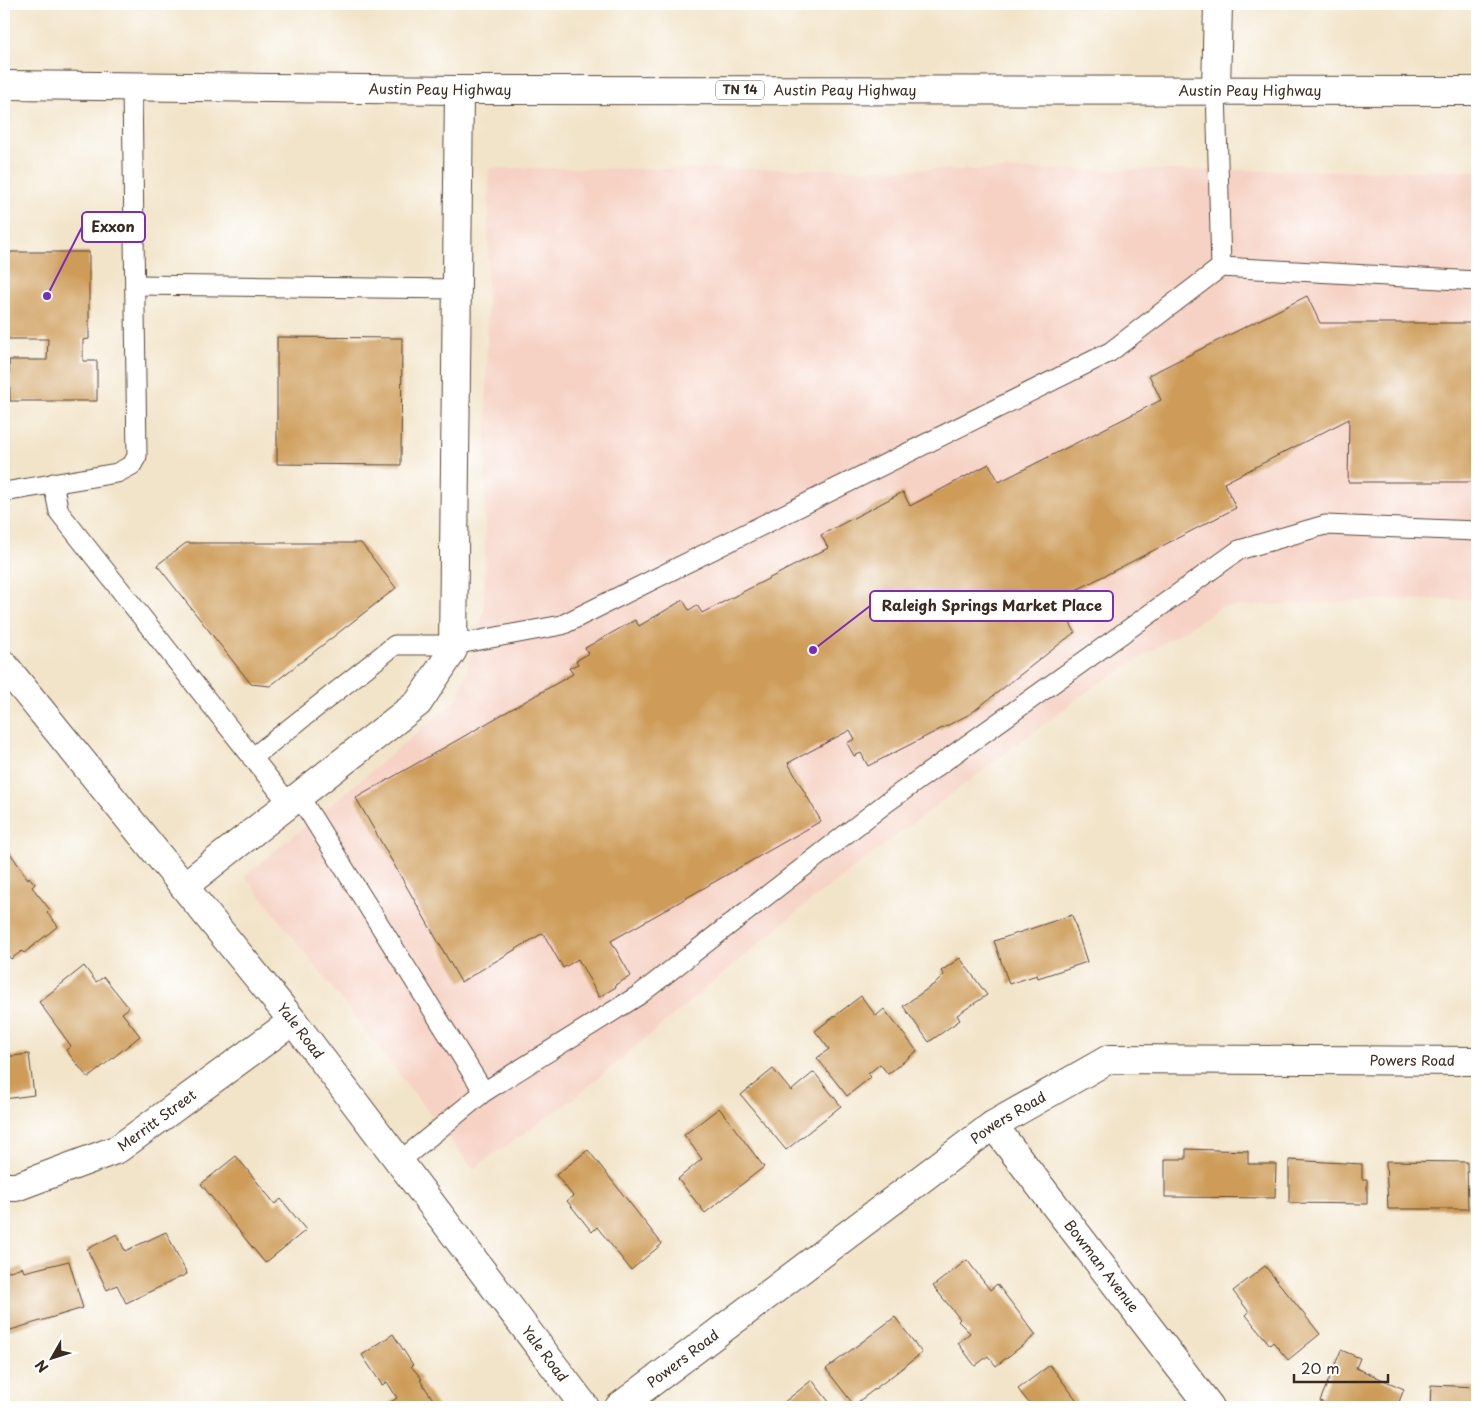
<svg xmlns="http://www.w3.org/2000/svg" width="1481" height="1411" viewBox="0 0 1481 1411" font-family="'Playpen Sans',sans-serif">
<style>
.built{fill:#f6d2c4}
.building{fill:#ce9c58}
.lines{fill:none;stroke-linecap:round;stroke-linejoin:round}
.service-casing{stroke:#564638;stroke-width:21}
.minor-casing{stroke:#564638;stroke-width:30}
.secondary-casing{stroke:#564638;stroke-width:30}
.primary-casing{stroke:#564638;stroke-width:30}
.service{stroke:#fff;stroke-width:19}
.minor{stroke:#fff;stroke-width:28}
.secondary{stroke:#fff;stroke-width:28}
.primary{stroke:#fff;stroke-width:28}
.labels{text-anchor:middle;stroke-width:5;stroke-linejoin:round;paint-order:stroke}
.shield{fill:#fff;stroke:#766a62;stroke-width:1}
.shield-label{font-size:12px;font-weight:bold;fill:#3b2a1e}
.street-label{font-size:14px;fill:#3b2a1e;stroke:#fff}
.leader{fill:none;stroke:#7b2cbf;stroke-width:2}
.callout-dot{fill:#7b2cbf;stroke:#fff;stroke-width:2}
.callout{fill:#fff;stroke:#7b2cbf;stroke-width:2}
.callout-label{font-size:15px;text-anchor:middle;font-weight:bold;fill:#3b2a1e}
</style>
<rect width="100%" height="100%" fill="#fff"/>
<filter id="ink" filterUnits="userSpaceOnUse"><feTurbulence type="fractalNoise" baseFrequency=".02" numOctaves="2"/><feDisplacementMap in="SourceGraphic" scale="10" xChannelSelector="R" yChannelSelector="G"/><feConvolveMatrix kernelMatrix="1 2 1 2 8 2 1 2 1" color-interpolation-filters="sRGB"/></filter>
<filter id="wash" filterUnits="userSpaceOnUse"><feTurbulence type="fractalNoise" baseFrequency=".0096" numOctaves="4" result="noise"/><feDisplacementMap in="SourceGraphic" scale="20" xChannelSelector="R" yChannelSelector="G"/><feGaussianBlur stdDeviation="1.12" result="paint"/><feColorMatrix in="noise" values="0 0 0 0 0 0 0 0 0 0 0 0 0 0 0 0 0 1.4 0 .05"/><feComposite in="paint" operator="in"/></filter>
<g filter="url(#wash)">
<rect width="100%" height="100%" fill="#f2e4c9"/>
<!-- built -->
<path class="built" d="M489,168L1477,171V599L1373,600L1221,607L1089,690L806,904L572,1100L473,1169L245,876L459,698L484,610Z"/>
<g id="blocks">
<!-- building -->
<g class="building">
<path d="M4,252H89V339L83,340V361H97V401H10L9,360H47L48,339H4Z"/>
<path d="M1307,296L1320,323H1477V482H1348L1349,419L1224,483L1236,508L1057,600L1075,632L970,714L868,766L861,753L854,756L847,743L855,739L850,730L788,763L821,821L611,941L631,976L615,985L616,987L599,997L578,959L563,968L543,933L461,982L356,798L573,674L569,668L578,664L576,661L589,653L585,648L635,620L639,626L683,600L689,610L697,605L702,613L828,548L821,535L903,492L910,506L989,464L999,482L1161,400L1149,375Z"/>
<path d="M277,337L402,338L401,465L277,464Z"/>
<path d="M186,543H361L396,588L270,686L251,684L157,565Z"/>
<path d="M10,853L28,879L29,877L35,884L32,887L50,910L47,913L58,926L24,953L22,951L11,959L4,950V858Z"/>
<path d="M1072,915L1087,962L1038,978L1037,975L1009,984L994,941Z"/>
<path d="M960,958L987,995L957,1015L960,1020L929,1042L903,1006L937,982L944,975L941,971Z"/>
<path d="M84,966L96,982L104,977L129,1008L122,1013L140,1036L88,1078L66,1050L71,1046L39,1002Z"/>
<path d="M861,996L876,1016L884,1009L917,1051L888,1074L880,1064L868,1074L871,1077L847,1096L817,1058L829,1049L815,1031Z"/>
<path d="M29,1054L34,1095L4,1099V1057Z"/>
<path d="M773,1069L791,1091L814,1072L841,1106L786,1150L741,1095Z"/>
<path d="M719,1108L764,1167L705,1213L678,1179L702,1159L684,1135Z"/>
<path d="M1186,1149L1248,1151V1164H1276L1275,1198L1165,1197V1159H1186Z"/>
<path d="M588,1150L662,1244L631,1270L597,1227L592,1232L567,1201L573,1196L556,1175Z"/>
<path d="M236,1156L275,1204L281,1199L306,1230L265,1263L201,1184Z"/>
<path d="M1289,1160L1362,1164V1179H1367V1204L1289,1203Z"/>
<path d="M1386,1161L1467,1162L1468,1209H1388Z"/>
<path d="M166,1232L187,1274L126,1303L117,1285L107,1290L87,1249L117,1234L125,1251Z"/>
<path d="M967,1260L990,1290L997,1284L1036,1335L996,1366L988,1356L975,1366L958,1343L970,1333L958,1321L960,1319L933,1286Z"/>
<path d="M69,1261L83,1308L4,1332V1273L22,1267L24,1272Z"/>
<path d="M1265,1266L1320,1334L1288,1360L1273,1342L1270,1345L1246,1315L1249,1312L1233,1291Z"/>
<path d="M895,1317L922,1353L854,1405L826,1369Z"/>
<path d="M393,1334L413,1365L411,1366L422,1379L420,1380L438,1407H383L397,1398L387,1382L382,1385L362,1355Z"/>
<path d="M1341,1350L1360,1358L1356,1368L1404,1389L1397,1407H1334L1320,1401Z"/>
<path d="M1050,1365L1082,1407H1032L1018,1389Z"/>
<path d="M812,1380L833,1407H778Z"/>
<path d="M1431,1385L1477,1387V1407H1430Z"/>
</g>
</g>
</g>
<g filter="url(#ink)">
<use href="#blocks" fill-opacity="0" stroke="#564638" stroke-width="1"/>
<g class="lines">
<!-- service casing -->
<g class="service-casing">
<g id="service">
<path d="M1221,267L1477,281"/>
<path d="M135,285L457,289"/>
<path d="M53,483L59,512L289,804"/>
<path d="M4,492L117,473L132,465L137,456L132,87"/>
<path d="M252,758L395,645H453L562,625L1110,352L1221,267L1216,90"/>
<path d="M299,796L484,1092"/>
<path d="M400,1161L484,1092L639,995L886,803L1239,550L1325,525L1477,531"/>
</g>
</g>
<!-- minor casing -->
<g class="minor-casing">
<g id="minor">
<path d="M1216,90L1218,4"/>
<path d="M184,886L418,703L453,650L459,90"/>
<path id="s1" d="M993,1125L1210,1407"/>
<path id="s2" d="M4,1187H16L118,1149L293,1021"/>
<path id="s3" d="M619,1407L993,1125L1109,1059L1477,1061"/>
</g>
</g>
<!-- secondary casing -->
<g class="secondary-casing">
<g id="secondary">
<path id="s4" d="M4,665L293,1021L585,1407"/>
</g>
</g>
<!-- primary casing -->
<g class="primary-casing">
<g id="primary">
<path id="s5" d="M4,85L459,90L1477,91"/>
</g>
</g>
<!-- service -->
<use href="#service" class="service"/>
<!-- minor -->
<use href="#minor" class="minor"/>
<!-- secondary -->
<use href="#secondary" class="secondary"/>
<!-- primary -->
<use href="#primary" class="primary"/>
</g>
</g>
<g class="labels">
<!-- shield labels -->
<rect class="shield" x="716" y="80.5" width="48" height="19" rx="4"/>
<g class="shield-label">
<text x="740" y="94">TN 14</text>
</g>
<!-- street labels -->
<g class="street-label">
<text dy="5" stroke="none"><textPath href="#s5" startOffset="436">Austin Peay Highway</textPath></text>
<text dy="5" stroke="none"><textPath href="#s5" startOffset="841">Austin Peay Highway</textPath></text>
<text dy="5" stroke="none"><textPath href="#s5" startOffset="1246">Austin Peay Highway</textPath></text>
<text dy="5" stroke="none"><textPath href="#s4" startOffset="471">Yale Road</textPath></text>
<text dy="5" stroke="none"><textPath href="#s3" startOffset="905">Powers Road</textPath></text>
<text dy="5" stroke="none"><textPath href="#s3" startOffset="485">Powers Road</textPath></text>
<text dy="5" stroke="none"><textPath href="#s2" startOffset="169">Merritt Street</textPath></text>
<text dy="5" stroke="none"><textPath href="#s1" startOffset="178">Bowman Avenue</textPath></text>
<text dy="5" stroke="none"><textPath href="#s4" startOffset="876">Yale Road</textPath></text>
<text dy="5" stroke="none"><textPath href="#s3" startOffset="80">Powers Road</textPath></text>
</g>
</g>
<!-- callouts -->
<path class="leader" d="M47 296L82 227M813 650L870 606"/>
<g class="callout-dot">
<circle cx="47" cy="296" r="5"/>
<circle cx="813" cy="650" r="5"/>
</g>
<g class="callout">
<rect x="82" y="212" width="63" height="30" rx="5"/>
<rect x="870" y="591" width="243" height="30" rx="5"/>
</g>
<g class="callout-label">
<text x="113" y="232">Exxon</text>
<text x="992" y="611">Raleigh Springs Market Place</text>
</g>
<!-- margin -->
<rect width="1481" height="1411" fill="none" stroke="#fff" stroke-width="20"/>
<!-- north arrow -->
<g transform="translate(52 1358) rotate(231)" stroke="#ffffff" stroke-width="4" paint-order="stroke">
<path d="M0-4L9 19L0 12L-9 19Z" fill="#3b2a1e"/>
<text y="-8" font-size="14" font-weight="bold" text-anchor="middle" fill="#3b2a1e">N</text>
</g>
<!-- scale -->
<path d="M1294 1374v8h94v-8" fill="none" stroke="#3b2a1e" stroke-width="2.5"/>
<text x="1301" y="1374" font-size="15" fill="#3b2a1e" stroke="#ffffff" stroke-width="4" paint-order="stroke">20 m</text>
</svg>
